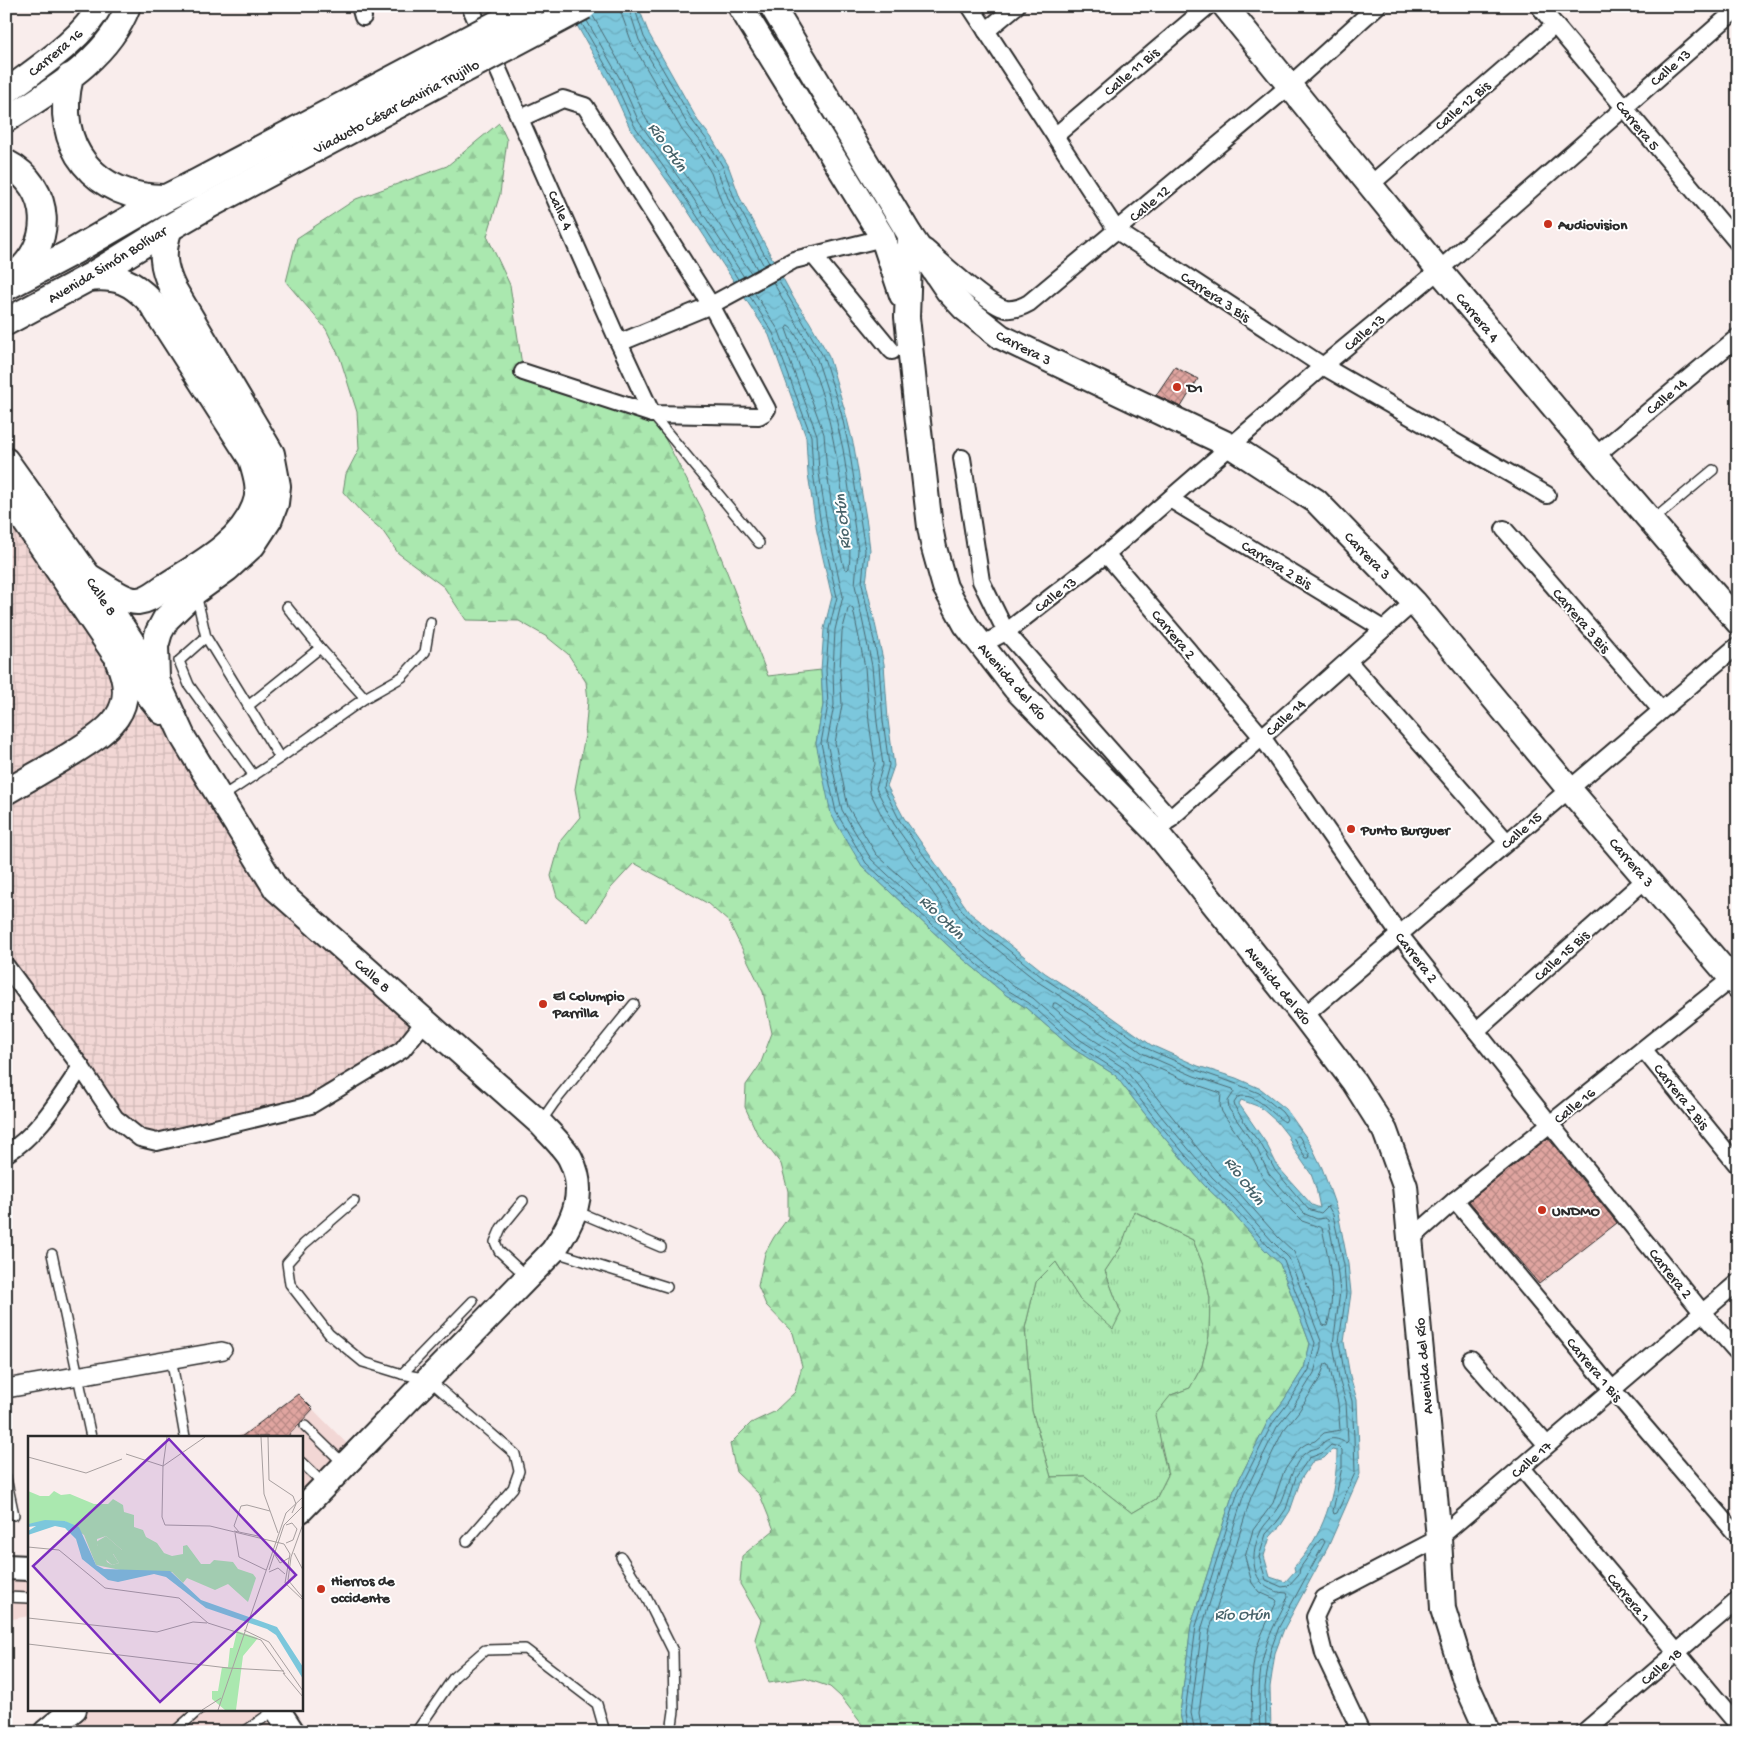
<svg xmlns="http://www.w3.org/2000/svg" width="1744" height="1738" viewBox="0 0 1744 1738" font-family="'Gochi Hand',sans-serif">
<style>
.built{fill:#f2d7d5}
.industrial{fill:url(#industrial-grid)}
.grass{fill:url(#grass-tufts);stroke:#6a8a6d}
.forest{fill:url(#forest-firs);stroke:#6a8a6d;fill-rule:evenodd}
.water{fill:url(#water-waves);stroke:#5c8995;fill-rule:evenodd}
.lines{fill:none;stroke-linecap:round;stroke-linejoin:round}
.shore{stroke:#4b6972;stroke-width:1}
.building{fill:url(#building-cross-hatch);stroke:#2b2b2b}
.lane-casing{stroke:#2b2b2b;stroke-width:12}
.street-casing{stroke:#2b2b2b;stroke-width:20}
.secondary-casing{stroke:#2b2b2b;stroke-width:28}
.primary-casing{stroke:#2b2b2b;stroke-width:30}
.lane{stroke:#fff;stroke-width:9}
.street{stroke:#fff;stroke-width:16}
.secondary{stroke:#fff;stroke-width:24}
.primary{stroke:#fff;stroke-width:26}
.primary-bridge-casing{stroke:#2b2b2b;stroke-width:30;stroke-linecap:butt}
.primary-bridge{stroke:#fff;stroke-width:26}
.poi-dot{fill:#c8321e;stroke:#fff;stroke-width:2}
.labels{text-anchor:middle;stroke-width:4;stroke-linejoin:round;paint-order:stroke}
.street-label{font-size:15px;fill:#2b2b2b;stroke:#fff}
.poi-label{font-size:15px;font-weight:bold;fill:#2b2b2b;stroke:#fff;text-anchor:start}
.water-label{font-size:16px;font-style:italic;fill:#476269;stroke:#fff}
.inset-road{fill:none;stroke:#a79f9f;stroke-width:1}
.view{fill:#7b2cbf;fill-opacity:0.15;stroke:#7b2cbf;stroke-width:2.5}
.inset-edge{fill:none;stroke:#2b2b2b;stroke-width:2.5}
</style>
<defs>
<pattern id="industrial-grid" width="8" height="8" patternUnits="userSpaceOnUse" patternTransform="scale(1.25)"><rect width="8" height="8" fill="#f2d7d5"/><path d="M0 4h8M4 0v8" fill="none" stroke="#d0b9b7"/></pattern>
<pattern id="grass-tufts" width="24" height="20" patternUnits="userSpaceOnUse" patternTransform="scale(1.25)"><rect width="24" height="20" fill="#aae8af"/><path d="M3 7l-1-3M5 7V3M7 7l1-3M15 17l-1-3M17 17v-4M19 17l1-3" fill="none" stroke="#92c797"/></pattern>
<pattern id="forest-firs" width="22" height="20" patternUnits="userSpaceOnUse" patternTransform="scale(1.25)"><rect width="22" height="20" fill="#aae8af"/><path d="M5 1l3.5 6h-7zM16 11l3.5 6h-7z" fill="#92c797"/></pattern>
<pattern id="water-waves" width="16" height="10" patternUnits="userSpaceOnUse" patternTransform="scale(1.25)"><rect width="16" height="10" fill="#7cc7dc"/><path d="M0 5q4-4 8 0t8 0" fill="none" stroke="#6babbd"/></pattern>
<pattern id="building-cross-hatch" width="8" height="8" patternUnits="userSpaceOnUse" patternTransform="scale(1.25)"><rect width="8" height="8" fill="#e0a5a0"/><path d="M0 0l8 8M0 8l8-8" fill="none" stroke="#b68783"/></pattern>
</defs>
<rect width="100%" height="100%" fill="#f9edec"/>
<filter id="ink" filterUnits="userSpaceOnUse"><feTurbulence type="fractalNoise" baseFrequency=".02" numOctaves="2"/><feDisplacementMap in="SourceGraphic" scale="10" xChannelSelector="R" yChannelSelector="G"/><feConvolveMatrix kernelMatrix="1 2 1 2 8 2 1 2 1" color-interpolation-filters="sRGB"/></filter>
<g filter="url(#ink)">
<!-- built -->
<g class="built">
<path d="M298,1394L357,1454L301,1510V1437H233L245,1433Z"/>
<path d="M6,1567L29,1568V1616L6,1620Z"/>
<path d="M74,1709H277L292,1732H49Z"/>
</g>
<!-- industrial -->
<path class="industrial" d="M6,494L114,653L125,720L155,703L276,889L425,1021L402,1050L311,1105L140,1138L6,966Z"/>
<!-- grass -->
<path class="grass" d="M1133,1211L1193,1240L1203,1265L1210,1298L1209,1336L1202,1366L1190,1388L1171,1395L1160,1444L1168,1475L1156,1499L1132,1513L1085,1476L1051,1477L1032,1411L1025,1328L1036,1282L1056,1262L1080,1300L1121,1313L1105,1271L1121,1247Z"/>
<!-- forest -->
<path class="forest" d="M499,123L507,140L500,194L487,236L510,285L523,372L652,414L702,509L768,676L821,670L823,705L816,743L862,866L955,952L1006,995L1025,1007L1072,1048L1115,1075L1152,1123L1204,1185L1227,1207L1265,1250L1280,1264L1310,1344L1304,1368L1284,1400L1268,1421L1234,1490L1191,1625L1180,1714L1184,1732H868L841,1697L830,1687L804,1678L769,1683L755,1639L761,1620L740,1584L742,1556L774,1530L760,1495L736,1472L730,1444L751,1423L774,1412L795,1392L802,1366L793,1333L766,1305L758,1286L765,1253L774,1237L788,1218V1191L781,1164L757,1133L745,1107L746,1085L760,1065L772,1033L763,992L729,922L707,903L634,863L611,888L588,922L557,897L551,876L561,840L580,817L575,789L585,735L588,700L586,682L568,654L547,637L519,621L466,620L444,587L398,553L382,530L363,514L343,492L346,474L359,449L357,412L340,358L326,329L286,282L297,238L356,199L447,166ZM1134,1211L1193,1240L1203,1265L1210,1298L1209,1336L1202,1366L1190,1388L1171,1395L1155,1415L1168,1475L1156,1499L1132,1513L1085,1476L1051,1477L1032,1411L1025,1328L1036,1282L1056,1262L1080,1300L1113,1329L1121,1313L1105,1271L1121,1247Z"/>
<!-- water -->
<path class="water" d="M566,6H638L649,34L698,121L711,137L728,165L740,198L794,299L809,321L828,354L845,411L854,447L867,524L870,550L866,583L884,664L888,720L894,766L887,786L904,818L970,913L1045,973L1108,1014L1151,1045L1198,1066L1236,1078L1261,1089L1286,1109L1310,1143L1322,1168L1338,1213L1348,1264L1351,1293L1344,1342L1350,1376L1357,1400L1360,1474L1328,1547L1284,1629L1275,1653L1270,1687L1271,1732H1184L1180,1714L1191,1625L1234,1490L1268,1421L1284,1400L1304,1368L1310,1344L1280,1264L1265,1250L1227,1207L1204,1185L1152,1123L1115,1075L1072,1048L1025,1007L1006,995L955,952L862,866L838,826L831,814L816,743L823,705L821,670L824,629L832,597L817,532L808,474L806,437L769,335L682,202L630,128L609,82ZM1241,1100L1260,1107L1277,1122L1288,1136L1293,1148L1311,1174L1316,1188L1320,1208L1312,1205L1278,1167L1266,1143L1239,1104ZM1332,1450L1337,1451C1337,1493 1323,1537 1294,1567L1295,1571L1285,1582L1270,1577L1264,1556L1270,1537L1281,1525L1290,1511L1301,1479L1313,1461L1324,1458Z"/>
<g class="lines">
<!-- shore -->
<g class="shore">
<path d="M620,6L621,13L632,43L682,130L696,148L711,173L723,206L757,269"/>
<path d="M628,6L639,40L689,127L702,143L717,170L730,203L764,266"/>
<path d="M634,6L644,37L694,123L707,140L723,167L735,200L769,263"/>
<path d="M593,16L626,74L646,119L697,191L751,273"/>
<path d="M587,21L619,77L639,122L691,195L744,277"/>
<path d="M582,24L614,80L634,125L686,199L738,279"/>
<path d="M778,279L823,356L841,412L849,448L865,550L862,584L879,665L883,721L889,765L883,787L900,821L966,916L982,929L1042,977L1105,1018L1148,1049L1196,1070L1234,1083L1259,1093L1282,1112L1287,1119L1285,1122C1272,1115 1256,1091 1238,1097L1234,1103L1235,1107L1248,1128L1262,1146L1275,1170L1308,1209L1321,1213L1328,1206L1333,1215L1344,1265L1346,1293L1339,1342L1345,1377L1352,1401L1354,1437L1355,1473L1337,1513L1334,1514L1333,1511L1342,1467V1450L1339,1447L1331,1445L1322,1453L1309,1458L1296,1477L1286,1509L1277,1522L1266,1534L1259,1557L1266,1580L1282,1587L1288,1586L1299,1574L1300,1568L1320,1540L1323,1539L1325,1542L1279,1627L1270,1652L1265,1687L1266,1732"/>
<path d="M773,282L817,359L835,414L843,449L858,550L855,585L872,666L877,722L883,765L876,788L894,824L963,922L1038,982L1102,1023L1144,1054L1194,1076L1233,1089L1234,1092L1228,1101L1229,1109L1257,1149L1269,1174L1305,1214L1317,1219L1325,1218L1328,1220L1337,1266L1340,1292L1333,1344L1339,1379L1346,1402L1348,1441L1346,1443C1339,1439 1331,1436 1324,1442C1322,1444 1321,1446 1319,1447C1316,1449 1311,1449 1308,1451C1292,1461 1288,1490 1280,1505C1275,1516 1264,1523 1260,1533C1248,1559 1252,1592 1287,1593L1288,1596C1281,1614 1270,1630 1265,1650C1257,1677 1259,1704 1260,1732"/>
<path d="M754,292L779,331L817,435L819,473L828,530L843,596L835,630L833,670L834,705L827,743L842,810L871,859L962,944L1013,986L1033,998L1079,1039L1124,1068L1161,1116L1212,1177L1235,1199L1273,1242L1289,1258L1321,1341V1347L1314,1373L1293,1407L1277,1427L1244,1494L1202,1627L1191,1713L1195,1732"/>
<path d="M749,295L773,333L811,436L813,473L822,531L837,597L829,629L826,670L828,705L821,743L836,812L866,863L958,948L1009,991L1029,1003L1075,1044L1119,1072L1156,1120L1207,1181L1231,1204L1268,1246L1284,1261L1315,1343L1309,1370L1288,1403L1272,1424L1238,1492L1196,1626L1185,1713L1188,1732"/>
<path d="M788,326C794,329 797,338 801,344C826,388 834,442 842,491C847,517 852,542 849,568L847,570L844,568L835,529L827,472L824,434L786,329Z"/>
<path d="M850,607L853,609L865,667L869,722L875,764L869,783L870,792L888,828L946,912L945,916L943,915L876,854L848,807L835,743L842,705L840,670L842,632L848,609Z"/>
<path d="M1054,1003H1056L1142,1061L1191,1083L1221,1093L1220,1105L1222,1112L1250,1153L1263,1178L1287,1206L1302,1221L1322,1228C1329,1261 1337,1293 1327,1326L1323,1325L1294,1252L1278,1237L1240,1194L1217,1172L1128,1062L1083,1033L1053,1007Z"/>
<path d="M1296,1136H1299L1310,1155L1309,1158H1306L1294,1139Z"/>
<path d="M1202,1732L1199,1713L1210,1629L1251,1497L1283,1431L1299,1411L1320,1378L1325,1364L1328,1363L1329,1365L1338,1403L1340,1430L1324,1433L1315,1441L1306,1444L1300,1448L1284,1471L1273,1503L1253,1530L1245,1557L1252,1583L1259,1592L1275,1599L1277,1601C1270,1617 1262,1631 1257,1647C1249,1675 1252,1703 1252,1732"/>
</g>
</g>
<!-- building -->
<g class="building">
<path d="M1175,367L1198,379L1181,407L1156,395Z"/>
<path d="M1548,1138L1617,1223L1539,1284L1469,1201Z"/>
<path d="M298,1394L313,1409L287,1437H241Z"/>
</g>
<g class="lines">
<!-- lane casing -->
<g class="lane-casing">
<g id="lane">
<path d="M652,414L759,543"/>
<path d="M1652,521L1713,470"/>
<path d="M196,594L206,637"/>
<path d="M365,698L402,677L425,652L430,622"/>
<path d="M248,706L320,648"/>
<path d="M254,776L189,685L179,661L206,637L280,758"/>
<path d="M220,798L280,758L365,698L320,648L287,607"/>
<path d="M540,1123L554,1103L634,1004"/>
<path d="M354,1201L304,1244L287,1263L290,1284L329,1334L363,1362L402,1374L428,1379L515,1454L519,1471L513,1488L467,1541"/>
<path d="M523,1201L501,1228L495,1242L499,1251L526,1276"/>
<path d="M576,1211L661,1247"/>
<path d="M555,1252L667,1287"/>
<path d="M52,1254L91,1437"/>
<path d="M172,1363L185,1437"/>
<path d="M402,1374L473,1301"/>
<path d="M6,1384L222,1347L226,1348L227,1350L224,1354L6,1393"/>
<path d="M305,1426L345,1465"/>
<path d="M301,1462L325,1485"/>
<path d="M6,1478L14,1515"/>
<path d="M621,1557L645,1595L673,1651L674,1711L671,1732"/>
<path d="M6,1597L29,1598"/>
<path d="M174,1732L200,1709"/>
<path d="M244,1732L276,1709"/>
<path d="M416,1732L454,1677L485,1650L525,1649L597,1704L605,1732"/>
</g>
</g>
<!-- street casing -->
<g class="street-casing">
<g id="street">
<path d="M360,6L363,17"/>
<path d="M470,6L619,343L652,414"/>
<path d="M970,6L1117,231L1323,366L1547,495"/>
<path d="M1539,6L1738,243"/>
<path d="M986,31L1016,6"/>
<path d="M521,118L563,99L585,106L711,305L767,409L764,413L759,416L652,414L523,372"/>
<path d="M1055,136L1208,6"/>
<path d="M1370,185L1555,25"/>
<path d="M926,248C942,262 989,306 1006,309C1014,310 1022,307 1029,303L1289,86L1377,6"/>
<path d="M813,255L892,351"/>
<path d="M619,343L711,305L794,260L883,238"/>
<path d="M1595,456L1738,337"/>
<path d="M962,458L981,581L1006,632L1171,819"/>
<path d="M1170,499L1383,629"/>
<path d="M1504,529L1661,710"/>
<path d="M1106,554L1262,737L1399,934L1550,1124L1702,1312L1738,1353"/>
<path d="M981,645L1006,632L1106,554L1323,366L1439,270L1738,8"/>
<path d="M1348,661L1507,842"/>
<path d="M1163,825L1414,602"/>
<path d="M6,966L81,1067L115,1118L140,1138L157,1142L311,1105L402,1050L425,1021"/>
<path d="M1304,1016L1738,645"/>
<path d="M1476,1031L1646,879"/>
<path d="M1644,1050L1738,1166"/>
<path d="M6,1154C39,1134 59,1099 81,1067"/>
<path d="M1455,1200L1612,1389L1738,1536"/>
<path d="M1412,1238L1455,1200L1738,973"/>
<path d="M1471,1359L1547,1445"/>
<path d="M1521,1467L1738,1725"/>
<path d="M1361,1732L1324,1654L1315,1617L1324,1598L1439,1538L1738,1282"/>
<path d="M1584,1732L1738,1600"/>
</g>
</g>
<!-- secondary casing -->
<g class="secondary-casing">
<g id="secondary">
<path d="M740,6L883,238L902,295"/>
<path d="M772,6L910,235L948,291L964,308L1001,337L1231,446L1316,501L1414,602L1569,789L1738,986"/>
<path d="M1225,6L1439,270L1595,456L1738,622"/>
<path d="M6,92C37,68 81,41 100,6"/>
<path d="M6,120C52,90 108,60 128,6"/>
<path d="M910,235L907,317L917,413L930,527L934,548L945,587L966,625L1015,688L1156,832L1304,1016L1354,1082L1385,1131L1405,1186L1439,1538L1443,1609L1466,1683L1488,1732"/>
<path d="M6,460L90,578L156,678L184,739L276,889L540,1123C549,1133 564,1147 570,1158C588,1193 573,1222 553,1251L301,1510"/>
<path d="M6,494L114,653L162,712"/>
<path d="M6,792C26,780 46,769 66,757C104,733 141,714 118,662"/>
<path d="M6,1567L29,1568"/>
<path d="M277,1709L292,1732"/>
<path d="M46,1732L74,1709"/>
</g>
</g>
<!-- primary casing -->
<g class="primary-casing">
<g id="primary">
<path d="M70,77C52,146 95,199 166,198"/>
<path d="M6,163C53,187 55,247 12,277"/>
<path d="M88,278C117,275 131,281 151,302L252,459C257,475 262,491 255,507C240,545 197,566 165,587C157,592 149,600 138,601C124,602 103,585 90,578"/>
<path d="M6,287L74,251L166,198L194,184"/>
<path d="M6,322L88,278L169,228L207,206"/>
<path d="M156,678L155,646L159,632L166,619L195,591L227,568L252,545L269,519L275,503L277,486L271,454L173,289C162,266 161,252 169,228"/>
</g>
</g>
<!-- lane -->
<use href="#lane" class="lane"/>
<!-- street -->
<use href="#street" class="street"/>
<!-- secondary -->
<use href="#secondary" class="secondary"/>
<!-- primary -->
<use href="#primary" class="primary"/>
<!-- primary-bridge casing -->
<g class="primary-bridge-casing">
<g id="primary-bridge">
<path d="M194,184L531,6"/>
<path d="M207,206L584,6"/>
</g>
</g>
<!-- primary-bridge -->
<use href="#primary-bridge" class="primary-bridge"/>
</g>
</g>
<!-- markers -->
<g class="poi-dot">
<circle cx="1548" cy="224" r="5"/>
<circle cx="1177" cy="387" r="5"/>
<circle cx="1351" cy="829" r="5"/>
<circle cx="543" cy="1004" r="5"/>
<circle cx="1542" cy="1210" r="5"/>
<circle cx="321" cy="1589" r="5"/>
</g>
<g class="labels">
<!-- street labels -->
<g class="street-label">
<text transform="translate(55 52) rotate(-40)" y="5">Carrera 16</text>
<text transform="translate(1670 67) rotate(-41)" y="5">Calle 13</text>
<text transform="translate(1131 71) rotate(-40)" y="5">Calle 11 Bis</text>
<text transform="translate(1462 105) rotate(-41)" y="5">Calle 12 Bis</text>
<text transform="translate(396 106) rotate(-28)" y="5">Viaducto César Gaviria Trujillo</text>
<text transform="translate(1638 125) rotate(50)" y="5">Carrera 5</text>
<text transform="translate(1149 203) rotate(-40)" y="5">Calle 12</text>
<text transform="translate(561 210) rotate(66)" y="5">Calle 4</text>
<text transform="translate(107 264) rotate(-31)" y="5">Avenida Simón Bolívar</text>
<text transform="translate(1216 296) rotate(33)" y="5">Carrera 3 Bis</text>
<text transform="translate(1478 317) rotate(50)" y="5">Carrera 4</text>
<text transform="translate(1364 332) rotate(-40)" y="5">Calle 13</text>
<text transform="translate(1024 347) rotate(27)" y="5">Carrera 3</text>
<text transform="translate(1666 396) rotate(-40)" y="5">Calle 14</text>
<text transform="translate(1368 555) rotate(46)" y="5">Carrera 3</text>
<text transform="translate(1277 564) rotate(31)" y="5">Carrera 2 Bis</text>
<text transform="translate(1055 594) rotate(-38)" y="5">Calle 13</text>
<text transform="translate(102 596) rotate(56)" y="5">Calle 8</text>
<text transform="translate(1582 620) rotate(49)" y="5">Carrera 3 Bis</text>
<text transform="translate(1174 634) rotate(50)" y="5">Carrera 2</text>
<text transform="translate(1013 681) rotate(49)" y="5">Avenida del Río</text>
<text transform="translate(1285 717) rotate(-42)" y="5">Calle 14</text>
<text transform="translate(1521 830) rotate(-41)" y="5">Calle 15</text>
<text transform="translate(1632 862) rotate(49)" y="5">Carrera 3</text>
<text transform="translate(1561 955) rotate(-42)" y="5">Calle 15 Bis</text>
<text transform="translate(1417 957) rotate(52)" y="5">Carrera 2</text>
<text transform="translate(373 975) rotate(42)" y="5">Calle 8</text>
<text transform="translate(1279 985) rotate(51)" y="5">Avenida del Río</text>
<text transform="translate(1682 1096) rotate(51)" y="5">Carrera 2 Bis</text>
<text transform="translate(1574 1105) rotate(-39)" y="5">Calle 16</text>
<text transform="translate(1671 1273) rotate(51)" y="5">Carrera 2</text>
<text transform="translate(1423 1366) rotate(-95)" y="5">Avenida del Río</text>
<text transform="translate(1595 1369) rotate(50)" y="5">Carrera 1 Bis</text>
<text transform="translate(1531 1459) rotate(-41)" y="5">Calle 17</text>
<text transform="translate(1629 1597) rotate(50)" y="5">Carrera 1</text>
<text transform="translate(1661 1666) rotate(-40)" y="5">Calle 18</text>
</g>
<!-- poi labels -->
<g class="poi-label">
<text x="1558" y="229">Audiovision</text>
<text x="1187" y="392">D1</text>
<text x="1361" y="834">Punto Burguer</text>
<text x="553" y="1000">El Columpio<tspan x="553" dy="17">Parrilla</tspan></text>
<text x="1552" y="1215">UNDMO</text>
<text x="331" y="1585">Hierros de<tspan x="331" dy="17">occidente</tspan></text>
</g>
<!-- water labels -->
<g class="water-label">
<text transform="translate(669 146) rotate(55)" y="6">Río Otún</text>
<text transform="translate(841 522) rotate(-96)" y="6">Río Otún</text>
<text transform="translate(943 916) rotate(44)" y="6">Río Otún</text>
<text transform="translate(1246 1180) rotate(53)" y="6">Río Otún</text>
<text x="1242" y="1619">Río Otún</text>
</g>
</g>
<!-- overview -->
<g transform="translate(28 1436)">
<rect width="275" height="275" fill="#f9edec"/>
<path d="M78,100L94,114V117L85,118L91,127L84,129L74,120L68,106Z" fill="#aae8af"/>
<path d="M0,55L12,60H21L26,55L33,59L42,58L66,68H80L85,63L95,69L96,76L106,79V91L115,94L118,101L129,107L136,117L144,120L155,118V110L159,109L173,128H182L186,124L205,126L210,133L225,138L228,142L220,166L200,148L187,154L159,142L155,147L144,136H102L68,129L56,99L37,85L0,88ZM78,100L94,114L93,117L84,116L91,127L84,129L79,126L75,113L69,109V103Z" fill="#aae8af" fill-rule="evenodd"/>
<path d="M209,195L230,202L215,220L208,274H197L184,263V255H190L194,231H200L202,212H205Z" fill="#aae8af"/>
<path d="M17,84L37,85L51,91L68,129L76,133L142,135L173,164L249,191L275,231V243L248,199L239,193L178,172L138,141L126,138L90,146L80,144L54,123L48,103L37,92L27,90L0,99V95L8,90L0,91V88Z" fill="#7cc7dc"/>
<path class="inset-road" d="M233,1L236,58L250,97M240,1L241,44L265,60L268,68L264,77M98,18L135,30M0,21L58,37L94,23M135,30L134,81L137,89L182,90L256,108L262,118L257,147L275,164M135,30L177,1M135,30L139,1M275,88L263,121L260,144L275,162M258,89L264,87L269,93L265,104L258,107M206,95L230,100M211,96L206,90L213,70L219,69L242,75M207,97L211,121L238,134M0,111L31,114L77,152L151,162L180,187L233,204L257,238M266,117L275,134M247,119L252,127L261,122M241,134L256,89L275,70M241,136L250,132L257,138M0,182L129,196L165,186L179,187M216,194L241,206L275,255M0,208L200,232L256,235M255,237L275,261M174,274L193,262M190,274L258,77L275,61"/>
<path class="view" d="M141,3L268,139L132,266L5,130Z"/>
<rect width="275" height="275" class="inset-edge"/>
</g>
<!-- margin -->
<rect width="1744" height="1738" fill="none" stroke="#fff" stroke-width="25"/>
<rect x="12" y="12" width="1719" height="1713" fill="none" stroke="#2b2b2b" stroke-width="2" filter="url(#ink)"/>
</svg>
